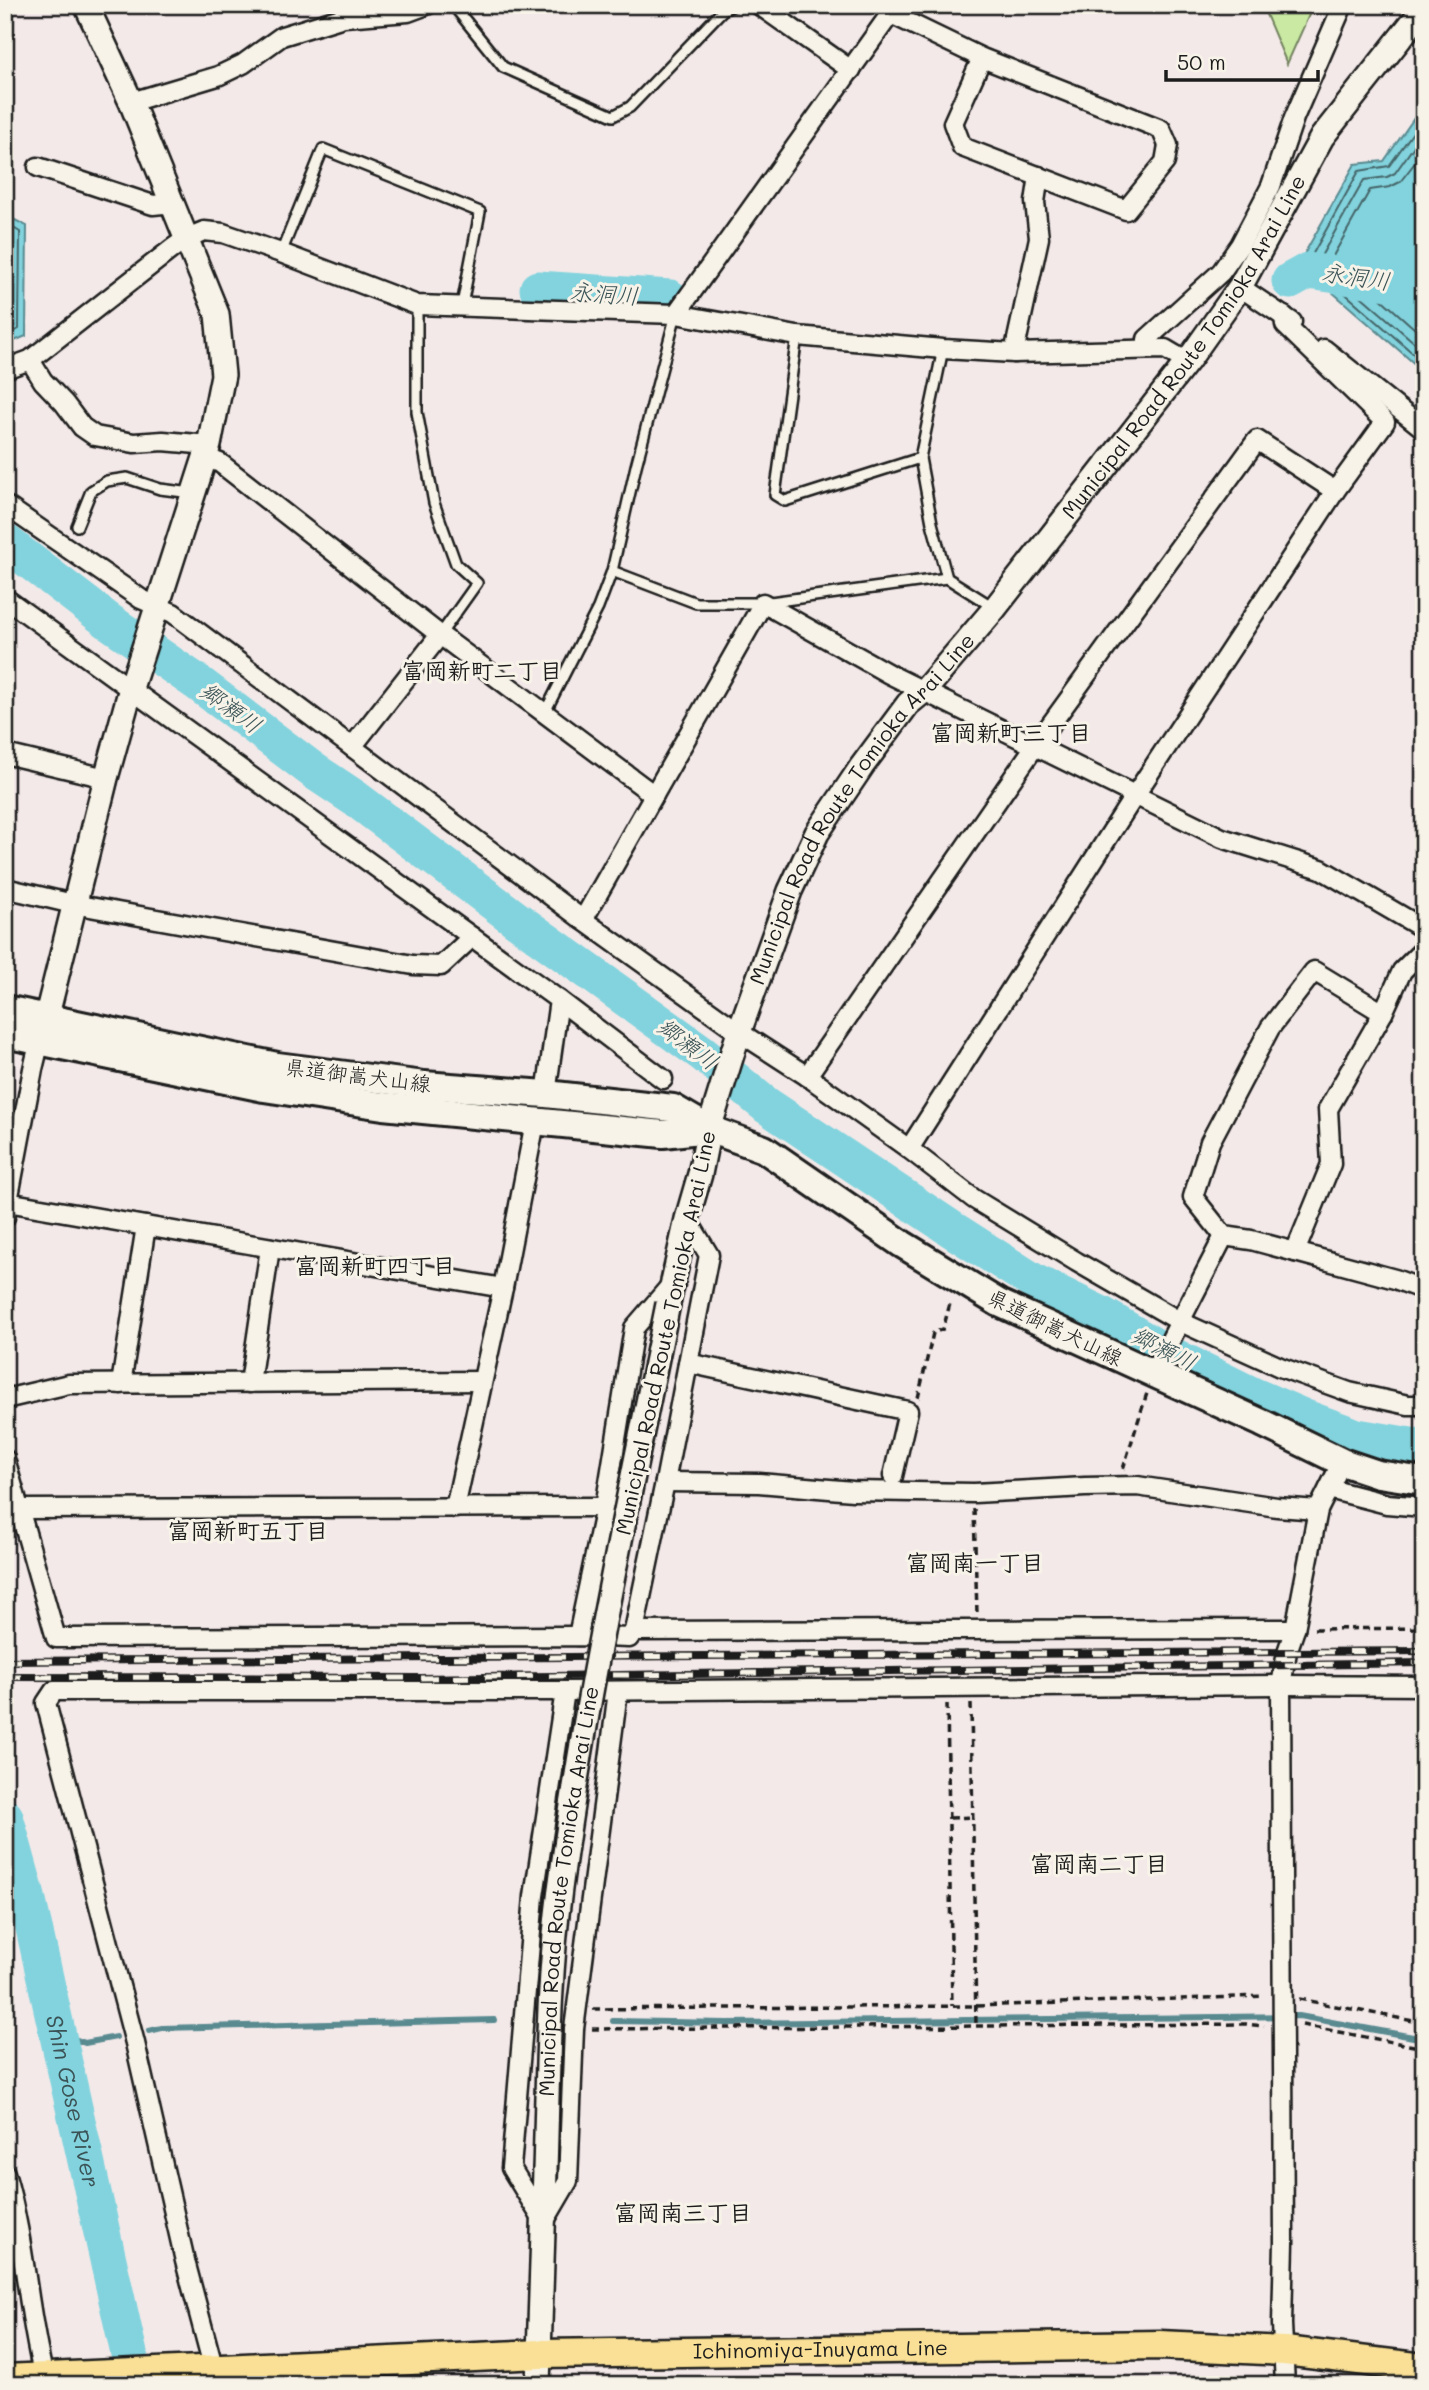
<svg xmlns="http://www.w3.org/2000/svg" width="1429" height="2390" viewBox="0 0 1429 2390" font-family="Mali,'Klee One',sans-serif">
<style>
.green{fill:#caeaa3;stroke:#738360;stroke-width:2}
.water{fill:#82d3dd;stroke:#598a90;stroke-width:2}
.lines{fill:none;stroke-linecap:round;stroke-linejoin:round}
.shore{stroke:#456569;stroke-width:2}
.stream{stroke:#598a90;stroke-width:6}
.river{stroke:#82d3dd;stroke-width:37}
.service-casing{stroke:#1c1c1c;stroke-width:14}
.minor-casing{stroke:#1c1c1c;stroke-width:23}
.tertiary-casing{stroke:#1c1c1c;stroke-width:28}
.secondary-casing{stroke:#1c1c1c;stroke-width:32}
.primary-casing{stroke:#1c1c1c;stroke-width:33}
.path{stroke:#1c1c1c;stroke-width:3.5;stroke-dasharray:7 5;stroke-linecap:butt}
.service{stroke:#f7f3e8;stroke-width:9}
.minor{stroke:#f7f3e8;stroke-width:18}
.tertiary{stroke:#f7f3e8;stroke-width:23}
.secondary{stroke:#f7f3e8;stroke-width:26}
.primary{stroke:#f9e096;stroke-width:28}
.rail-casing{stroke:#1c1c1c;stroke-width:8}
.rail{stroke:#f7f3e8;stroke-width:5;stroke-dasharray:16;stroke-linecap:butt}
.tertiary-bridge-casing{stroke:#1c1c1c;stroke-width:28;stroke-linecap:butt}
.tertiary-bridge{stroke:#f7f3e8;stroke-width:23}
.labels{text-anchor:middle;stroke-width:6;stroke-linejoin:round;paint-order:stroke}
.street-label{font-size:21px;fill:#1c1c1c;stroke:#f7f3e8}
.water-label{font-size:23px;font-style:italic;fill:#3b5356;stroke:#f7f3e8}
.neighbourhood-label{font-size:23px;font-weight:bold;fill:#1c1c1c;stroke:#f7f3e8}
</style>
<rect width="100%" height="100%" fill="#f4e9e9"/>
<filter id="ink" filterUnits="userSpaceOnUse"><feTurbulence type="fractalNoise" baseFrequency=".0143" numOctaves="2"/><feDisplacementMap in="SourceGraphic" scale="14" xChannelSelector="R" yChannelSelector="G"/><feConvolveMatrix kernelMatrix="1 2 1 2 8 2 1 2 1" color-interpolation-filters="sRGB"/></filter>
<g filter="url(#ink)">
<!-- green -->
<path class="green" d="M1262,5H1307L1309,15L1287,64Z"/>
<!-- water -->
<g class="water">
<path d="M1424,104V372L1308,271L1303,256L1355,164L1384,161Z"/>
<path d="M5,215L27,226L26,336L5,345Z"/>
</g>
<g class="lines">
<!-- shore -->
<g class="shore">
<path d="M1424,117L1389,166L1359,171L1311,257L1315,267L1424,363"/>
<path d="M1424,132L1395,173L1387,177L1364,180L1320,258L1322,262L1424,351"/>
<path d="M1424,151L1400,182L1390,187L1370,190L1333,256L1424,337"/>
<path d="M5,223L20,232L19,329L5,337"/>
<path d="M5,233L11,238L10,323L5,327"/>
</g>
<!-- stream -->
<g class="stream">
<path d="M613,2021L727,2023L1299,2016L1424,2039"/>
<path d="M149,2031L162,2028L494,2020"/>
<path d="M56,2032L85,2043L116,2037"/>
</g>
<!-- river -->
<g class="river">
<path d="M1290,281L1308,271L1424,287"/>
<path d="M538,289L670,298"/>
<path d="M5,542L107,620L198,683L314,771L356,799L517,920L702,1053L766,1105L953,1230L1036,1283L1102,1315L1161,1350L1254,1396L1303,1417L1357,1437L1417,1447L1424,1445"/>
<path id="s1" d="M5,1817L27,1897L136,2385"/>
</g>
<!-- service casing -->
<g class="service-casing">
<g id="service">
<path d="M453,5L503,67L613,116L630,107L723,10L734,5"/>
<path d="M281,253L323,149L480,212L462,305"/>
<path d="M417,305V412L434,503L456,564L477,583L440,635"/>
<path d="M797,336L775,495L785,501L920,458"/>
<path d="M943,349L920,458L932,523L947,578L993,607"/>
<path d="M77,526L91,491L107,481L127,478L160,489L192,493"/>
<path d="M612,571L696,603H763L947,578"/>
<path d="M545,712L598,608L612,571L636,466L676,314"/>
</g>
</g>
<!-- minor casing -->
<g class="minor-casing">
<g id="minor">
<path d="M759,5L851,70"/>
<path d="M891,14L982,58L1161,129L1168,145L1165,162L1126,210L962,147L953,123L982,58"/>
<path d="M131,102L218,76L243,64L282,36L344,17L408,12L427,5"/>
<path d="M38,167L153,205L173,203"/>
<path d="M1240,287L1292,322"/>
<path d="M676,314L896,6"/>
<path d="M1147,348V339L1221,272L1240,245L1271,186L1294,118L1343,5"/>
<path d="M1324,349L1424,429"/>
<path d="M1014,353L1039,238L1035,202L1039,176"/>
<path d="M30,360L43,381L64,403L82,427L95,436L134,443L163,441L209,445"/>
<path d="M5,369L30,360L173,248L187,238L204,231L223,233L281,253L417,305L676,314L797,336L943,349L1014,353L1165,349L1187,362"/>
<path d="M205,457L220,463L440,635L654,795"/>
<path d="M5,505L141,599L173,613L583,920L739,1032L807,1076L909,1149L974,1199L1077,1262L1181,1322L1280,1367L1349,1392L1408,1405H1424"/>
<path d="M5,598L559,1000L546,1094"/>
<path d="M352,747L440,635"/>
<path d="M5,754L106,778"/>
<path d="M5,888L73,904L413,965L441,966L472,937"/>
<path d="M583,920L763,603L889,674L1222,838L1321,869L1424,929"/>
<path d="M559,1000L663,1079"/>
<path d="M1383,1013L1314,971L1270,1028L1210,1142L1193,1197L1224,1236L1251,1240L1395,1279L1424,1290"/>
<path d="M807,1076L1035,746L1257,440L1335,491L1385,422L1285,325L1284,316"/>
<path d="M909,1149L1135,795L1335,491"/>
<path d="M7,1202L503,1288"/>
<path d="M5,1217L33,1069L42,1032"/>
<path d="M1295,1252L1331,1164L1328,1109L1383,1013L1402,971L1424,949"/>
<path d="M688,1363L908,1411L893,1476"/>
<path d="M1153,1374L1224,1236"/>
<path d="M250,1383L270,1248"/>
<path d="M121,1384L146,1226"/>
<path d="M5,1399L69,1384L481,1381"/>
<path d="M5,1459L56,1638L578,1636L629,1638L634,1631L665,1482L709,1255L687,1219"/>
<path d="M665,1482L759,1483L853,1491L974,1493L1085,1487L1137,1486L1277,1507L1318,1510"/>
<path d="M1329,1489L1387,1504L1424,1507"/>
<path d="M455,1508L503,1288L535,1122"/>
<path d="M20,1509L605,1507"/>
<path d="M634,1631L1295,1629"/>
<path d="M578,1636L605,1507L634,1328L672,1284"/>
<path d="M565,1691L534,1896L511,2168L544,2222L568,2181L574,2029L618,1691"/>
<path d="M5,2173C26,2242 27,2315 46,2385"/>
<path d="M218,2385L185,2261L135,2043L46,1703L54,1691H565L1281,1685L1424,1686"/>
<path d="M1285,2385L1282,2324L1284,2243L1281,1685L1287,1652L1295,1629L1318,1510L1342,1462"/>
</g>
</g>
<!-- tertiary casing -->
<g class="tertiary-casing">
<g id="tertiary">
<path d="M46,1019L106,778L131,688L209,445L223,375L217,314L131,102L86,5"/>
<path id="s2" d="M668,1304L687,1219L700,1174L709,1129L739,1032L790,891L817,833L862,766L908,704L925,690L995,608L1187,362L1240,287L1322,137L1424,8"/>
<path d="M538,2385L545,2170"/>
</g>
</g>
<!-- secondary casing -->
<g class="secondary-casing">
<g id="secondary">
<path d="M5,1009L277,1066L424,1085L546,1094L673,1108L709,1129L764,1149L902,1244L999,1303L1262,1423L1342,1462L1378,1474L1424,1481"/>
<path d="M5,1034L264,1088L383,1106L663,1134L709,1129"/>
</g>
</g>
<!-- primary casing -->
<g class="primary-casing">
<g id="primary">
<path id="s3" d="M5,2379L540,2354L1160,2345L1285,2351L1424,2368"/>
</g>
</g>
<!-- path -->
<g class="path">
<path d="M918,1398L933,1333L943,1329L951,1300"/>
<path d="M1123,1469L1147,1393"/>
<path d="M974,1509L977,1614"/>
<path d="M1314,1629L1424,1628"/>
<path d="M947,1704L952,2006"/>
<path d="M971,1704L976,2026"/>
<path d="M950,1818L972,1817"/>
<path d="M1299,1999L1424,2023"/>
<path d="M593,2009L975,2006L1264,1996"/>
<path d="M1302,2025L1424,2048"/>
<path d="M592,2029L1246,2024L1264,2026"/>
</g>
<!-- service -->
<use href="#service" class="service"/>
<!-- minor -->
<use href="#minor" class="minor"/>
<!-- tertiary -->
<use href="#tertiary" class="tertiary"/>
<!-- secondary -->
<use href="#secondary" class="secondary"/>
<!-- primary -->
<use href="#primary" class="primary"/>
<!-- rail casing -->
<g class="rail-casing">
<g id="rail">
<path d="M5,1661L1424,1651"/>
<path d="M5,1677L420,1678L1424,1663"/>
</g>
</g>
<!-- rail -->
<use href="#rail" class="rail"/>
<!-- tertiary-bridge casing -->
<g class="tertiary-bridge-casing">
<g id="tertiary-bridge">
<path id="s4" d="M545,2170C548,2076 548,1981 560,1889C586,1692 629,1498 668,1304"/>
</g>
</g>
<!-- tertiary-bridge -->
<use href="#tertiary-bridge" class="tertiary-bridge"/>
</g>
</g>
<g class="labels">
<!-- street labels -->
<g class="street-label">
<text dy="7" stroke="none"><textPath href="#s2" startOffset="1106">Municipal Road Route Tomioka Arai Line</textPath></text>
<text dy="7" stroke="none"><textPath href="#s2" startOffset="539">Municipal Road Route Tomioka Arai Line</textPath></text>
<text transform="translate(358 1076) rotate(7)" y="7">県道御嵩犬山線</text>
<text transform="translate(1055 1328) rotate(26)" y="7">県道御嵩犬山線</text>
<text transform="translate(666 1333) rotate(-78)" y="7">Municipal Road Route Tomioka Arai Line</text>
<text dy="7" stroke="none"><textPath href="#s4" startOffset="280">Municipal Road Route Tomioka Arai Line</textPath></text>
<text dy="7" stroke="none"><textPath href="#s3" startOffset="816">Ichinomiya-Inuyama Line</textPath></text>
</g>
<!-- water labels -->
<g class="water-label">
<text transform="translate(1356 277) rotate(8)" y="8">永洞川</text>
<text transform="translate(604 294) rotate(4)" y="8">永洞川</text>
<text transform="translate(231 708) rotate(36)" y="8">郷瀬川</text>
<text transform="translate(688 1044) rotate(37)" y="8">郷瀬川</text>
<text transform="translate(1164 1349) rotate(27)" y="8">郷瀬川</text>
<text dy="8" stroke="none"><textPath href="#s1" startOffset="292">Shin Gose River</textPath></text>
</g>
<!-- neighbourhood labels -->
<g class="neighbourhood-label">
<text x="482" y="679">富岡新町二丁目</text>
<text x="1011" y="741">富岡新町三丁目</text>
<text x="375" y="1274">富岡新町四丁目</text>
<text x="248" y="1539">富岡新町五丁目</text>
<text x="975" y="1571">富岡南一丁目</text>
<text x="1099" y="1872">富岡南二丁目</text>
<text x="683" y="2221">富岡南三丁目</text>
</g>
</g>
<!-- margin -->
<rect width="1429" height="2390" fill="none" stroke="#f7f3e8" stroke-width="28"/>
<rect x="14" y="14" width="1401" height="2362" fill="none" stroke="#1c1c1c" stroke-width="2.5" filter="url(#ink)"/>
<!-- scale -->
<path d="M1166 70v10h152v-10" fill="none" stroke="#1c1c1c" stroke-width="3.5"/>
<text x="1177" y="70" font-size="21" fill="#1c1c1c" stroke="#f7f3e8" stroke-width="5" paint-order="stroke">50 m</text>
</svg>
